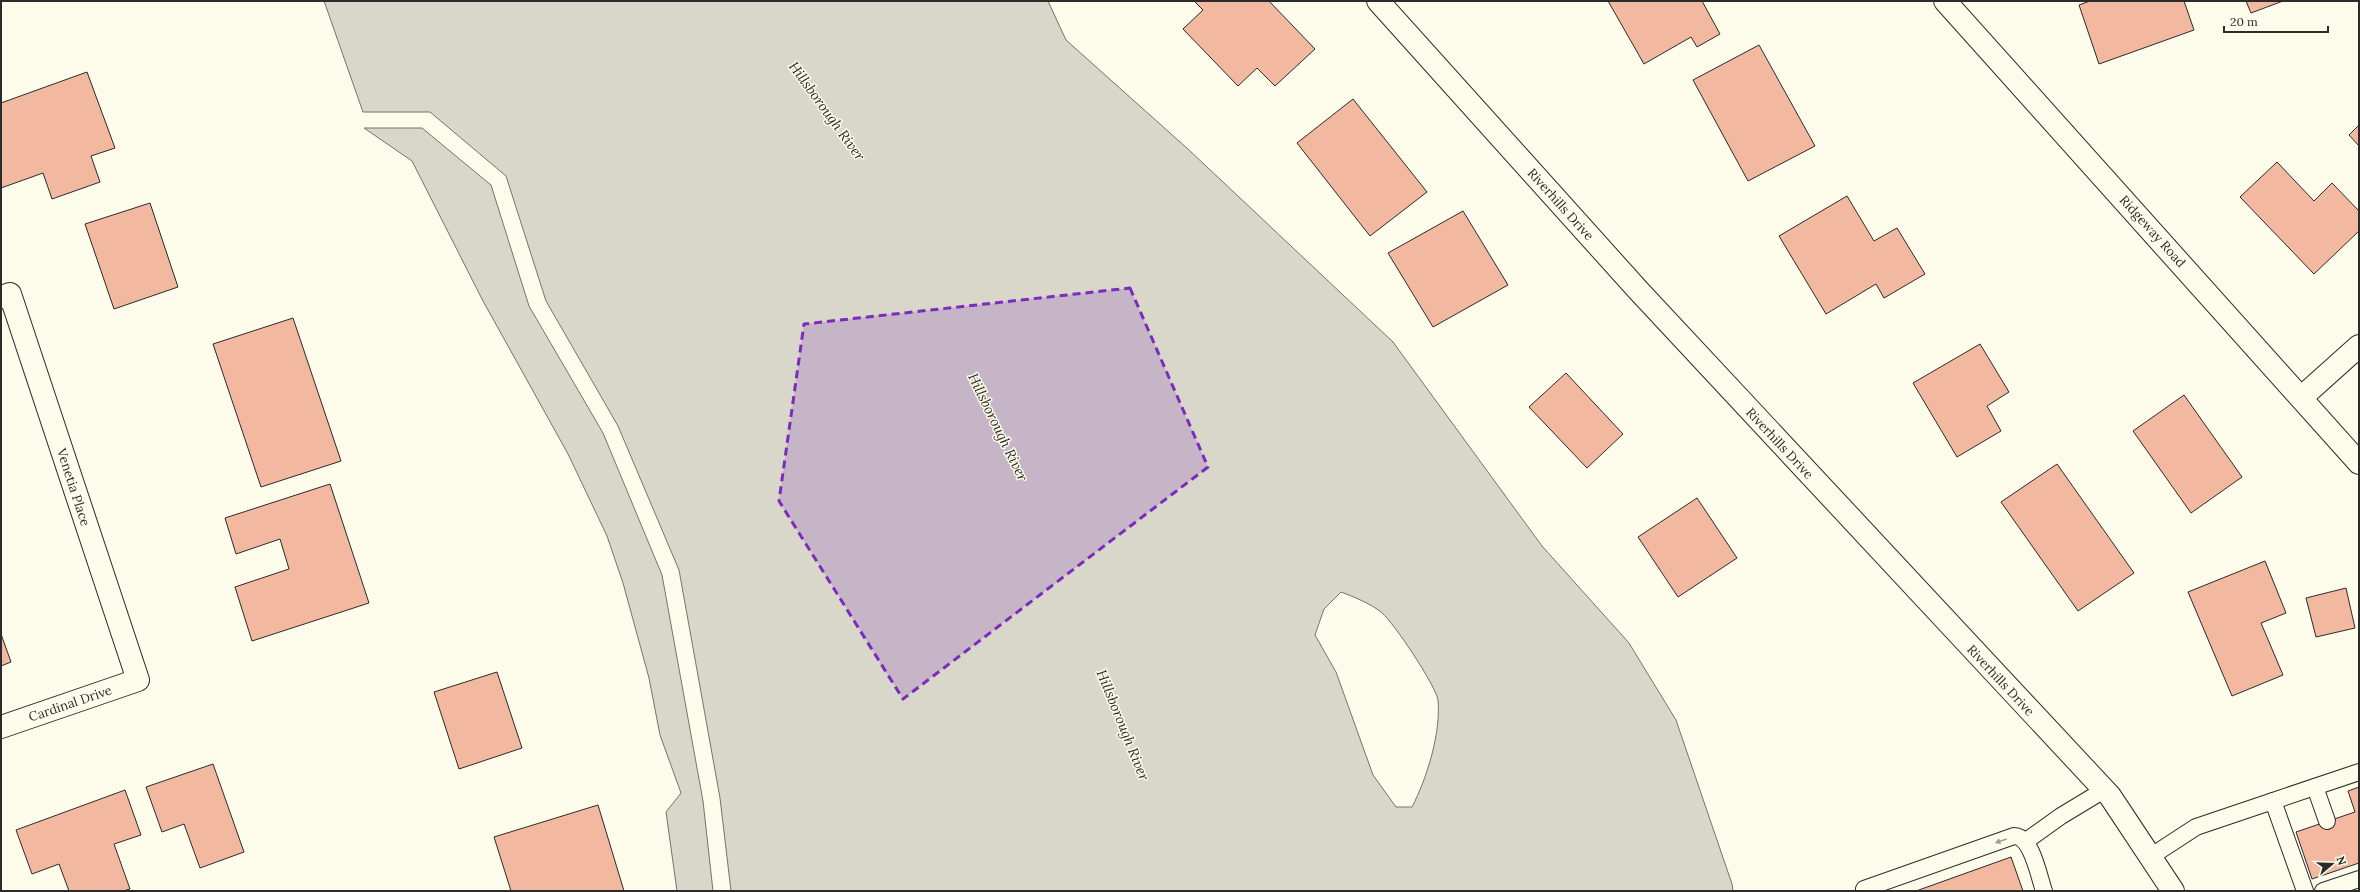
<svg xmlns="http://www.w3.org/2000/svg" width="2360" height="892" viewBox="0 0 2360 892" font-family="Lora,serif">
<style>
.water{fill:#d8d7c9;stroke:#74746e;fill-rule:evenodd}
.building{fill:#f2b8a0;stroke:#2b2b2b}
.lines{fill:none;stroke-linecap:round;stroke-linejoin:round}
.service-casing{stroke:#2b2b2b;stroke-width:18}
.minor-casing{stroke:#2b2b2b;stroke-width:24}
.tertiary-casing{stroke:#2b2b2b;stroke-width:24}
.service{stroke:#fdfbea;stroke-width:16}
.minor{stroke:#fdfbea;stroke-width:22}
.tertiary{stroke:#fdfbea;stroke-width:22}
.oneway{fill:#9e9d94}
.marked{fill:#7b2cbf;fill-opacity:0.2;stroke:#7b2cbf;stroke-width:3;stroke-dasharray:8 5;stroke-linejoin:round}
.labels{text-anchor:middle;stroke-width:3;stroke-linejoin:round;paint-order:stroke}
.street-label{font-size:13px;fill:#2b2b2b;stroke:#fdfbea}
.water-label{font-size:14px;font-style:italic;fill:#2b2b2b;stroke:#fdfbea}
</style>
<rect width="100%" height="100%" fill="#fdfbea"/>
<!-- water -->
<g class="water">
<path d="M324,1H1048L1066,40L1189,150L1393,342L1542,546L1629,643L1676,720L1732,884L1733,891H731L720,798L679,570L618,426L546,301L506,176L430,112H363ZM1341,592C1354,597 1372,604 1382,613C1394,623 1436,686 1438,700C1441,733 1427,778 1412,807H1396L1373,775L1336,672L1315,635L1324,609Z"/>
<path d="M364,128H422L491,185L529,306L603,433L662,575L703,801L713,891H677L666,812L681,793L660,735L649,678L623,583L607,536L568,454L483,301L412,161Z"/>
</g>
<!-- building -->
<g class="building">
<path d="M1194,1H1269L1315,49L1275,86L1257,68L1238,86L1183,29L1203,10Z"/>
<path d="M1608,1H1702L1720,34L1697,47L1691,37L1644,64Z"/>
<path d="M2090,1H2184L2194,30L2099,64L2079,5Z"/>
<path d="M2246,1H2283L2251,13Z"/>
<path d="M1759,45L1815,146L1748,181L1693,80Z"/>
<path d="M87,72L115,148L91,156L100,182L52,199L43,173L1,188V103Z"/>
<path d="M1353,99L1427,192L1370,236L1297,143Z"/>
<path d="M2359,125V146L2349,135Z"/>
<path d="M2277,162L2314,201L2332,183L2359,211V231L2314,274L2240,197Z"/>
<path d="M1847,196L1874,241L1897,228L1925,274L1884,298L1876,284L1826,314L1779,236Z"/>
<path d="M150,203L178,287L114,309L85,224Z"/>
<path d="M1463,211L1508,285L1433,327L1388,253Z"/>
<path d="M293,318L341,461L261,487L213,344Z"/>
<path d="M1980,344L2009,392L1987,406L2001,431L1957,457L1913,383Z"/>
<path d="M1566,373L1623,434L1587,468L1529,407Z"/>
<path d="M2184,395L2242,477L2191,513L2133,431Z"/>
<path d="M2057,464L2134,573L2078,611L2001,502Z"/>
<path d="M330,484L369,603L252,641L235,587L289,569L280,539L236,554L225,518Z"/>
<path d="M1697,498L1737,558L1678,597L1638,537Z"/>
<path d="M2265,561L2286,613L2261,623L2283,675L2232,696L2188,592Z"/>
<path d="M2346,588L2355,628L2316,637L2306,598Z"/>
<path d="M1,634L11,662L1,666Z"/>
<path d="M497,672L522,748L459,769L434,692Z"/>
<path d="M213,764L244,852L200,868L184,824L162,832L146,787Z"/>
<path d="M2359,787V863L2312,879L2296,832L2355,812L2348,791Z"/>
<path d="M125,790L141,835L114,844L130,889L123,891H69L59,864L32,874L16,830Z"/>
<path d="M598,805L624,891H511L494,837Z"/>
<path d="M2011,857L2023,891H1916Z"/>
</g>
<g class="lines">
<!-- service casing -->
<g class="service-casing">
<g id="service">
<path d="M2315,787L2327,821"/>
<path d="M2026,841L2061,816L2104,790"/>
<path d="M2150,857L2196,827L2273,801"/>
<path d="M1865,891L1864,889L2014,836C2032,836 2039,877 2044,891"/>
<path d="M2305,891L2273,801L2359,772"/>
<path d="M2323,891L2359,879"/>
</g>
</g>
<!-- minor casing -->
<g class="minor-casing">
<g id="minor">
<path d="M1945,1L2359,463"/>
<path d="M1,297L10,294L138,680L1,727"/>
<path d="M2302,397L2359,346"/>
</g>
</g>
<!-- tertiary casing -->
<g class="tertiary-casing">
<path id="tertiary" d="M1378,1L1638,290L2110,796L2173,891"/>
</g>
<!-- service -->
<use href="#service" class="service"/>
<!-- minor -->
<use href="#minor" class="minor"/>
<!-- tertiary -->
<use href="#tertiary" class="tertiary"/>
</g>
<!-- one-way arrows -->
<defs><path id="oneway-solid" d="M-6-.8H1V-3.2L6.5 0L1 3.2V.8H-6Z"/></defs>
<use class="oneway" href="#oneway-solid" transform="translate(2001 841) rotate(161)"/>
<!-- marked area -->
<path class="marked" d="M1130,288L1208,467L903,699L779,501L804,324Z"/>
<g class="labels">
<!-- street labels -->
<g class="street-label">
<text transform="translate(1561 204) rotate(48)" y="5">Riverhills Drive</text>
<text transform="translate(2153 231) rotate(48)" y="5">Ridgeway Road</text>
<text transform="translate(1780 443) rotate(47)" y="5">Riverhills Drive</text>
<text transform="translate(74 487) rotate(72)" y="5">Venetia Place</text>
<text transform="translate(2001 680) rotate(47)" y="5">Riverhills Drive</text>
<text transform="translate(70 703) rotate(-19)" y="5">Cardinal Drive</text>
</g>
<!-- water labels -->
<g class="water-label">
<text transform="translate(827 111) rotate(54)" y="5">Hillsborough River</text>
<text transform="translate(998 427) rotate(64)" y="5">Hillsborough River</text>
<text transform="translate(1123 725) rotate(68)" y="5">Hillsborough River</text>
</g>
</g>
<!-- border -->
<rect width="2360" height="892" fill="none" stroke="#2b2b2b" stroke-width="4"/>
<!-- north arrow -->
<g transform="translate(2332 864) rotate(71)" stroke="#fdfbea" stroke-width="3" paint-order="stroke">
<path d="M0-3L7 15L0 10L-7 15Z" fill="#2b2b2b"/>
<text y="-6" font-size="11" font-weight="bold" text-anchor="middle" fill="#2b2b2b">N</text>
</g>
<!-- scale -->
<path d="M2224 26v6h104v-6" fill="none" stroke="#2b2b2b" stroke-width="2"/>
<text x="2230" y="26" font-size="12" fill="#2b2b2b" stroke="#fdfbea" stroke-width="3" paint-order="stroke">20 m</text>
</svg>
